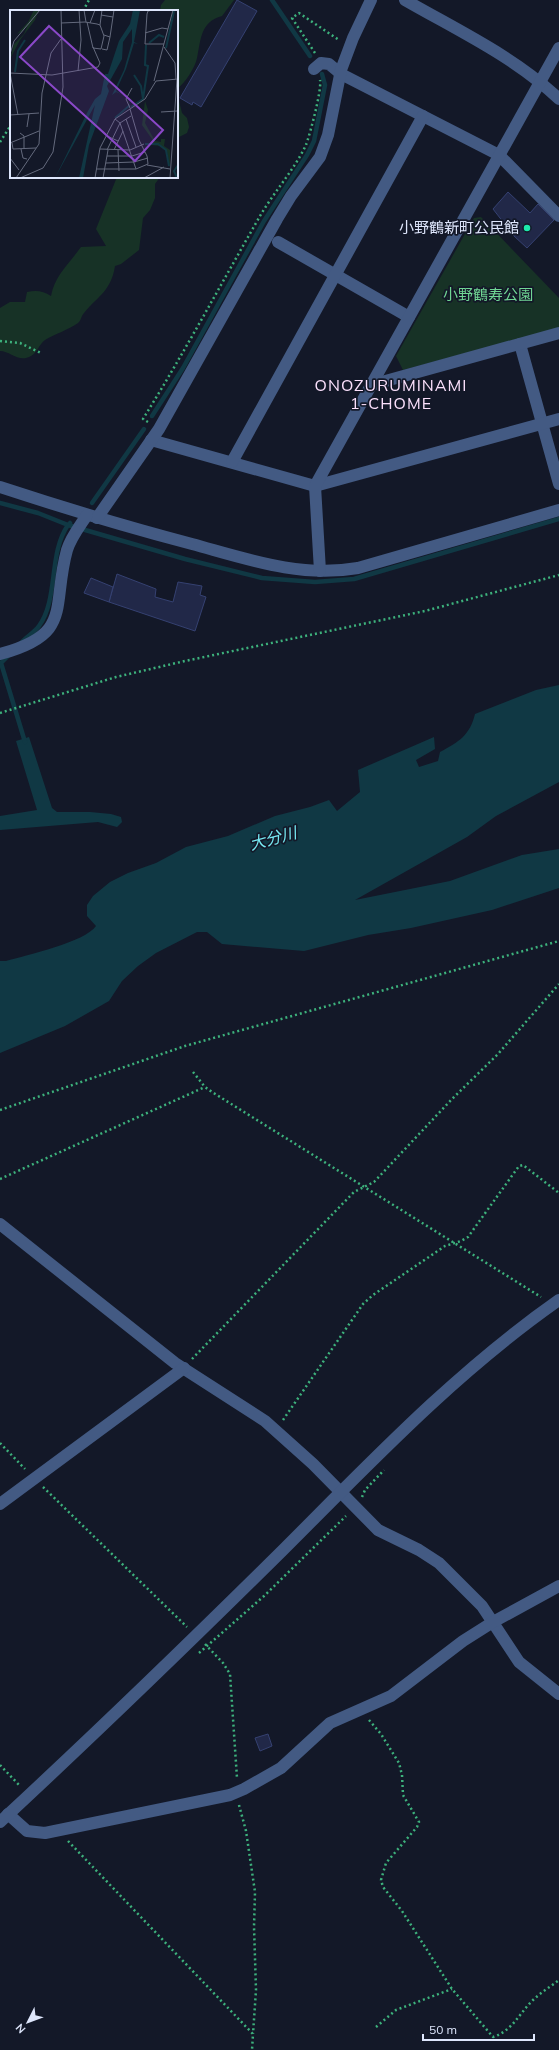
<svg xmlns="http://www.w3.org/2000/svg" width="559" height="2050" viewBox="0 0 559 2050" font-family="Mulish,'Noto Sans JP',sans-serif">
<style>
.green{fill:#173226}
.water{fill:#103844}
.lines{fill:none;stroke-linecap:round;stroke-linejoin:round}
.stream{stroke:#103844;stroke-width:4.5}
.building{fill:#212848;stroke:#354171}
.path{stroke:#3db17c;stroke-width:2.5;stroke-dasharray:2 3;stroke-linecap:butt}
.minor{stroke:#435a83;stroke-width:12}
.poi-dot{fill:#1de9ad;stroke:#131828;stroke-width:1.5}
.labels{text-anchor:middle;stroke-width:3.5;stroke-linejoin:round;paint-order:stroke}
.poi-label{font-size:15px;fill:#dee6fc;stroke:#131828;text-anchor:end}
.park-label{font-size:15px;fill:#70d694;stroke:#131828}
.neighbourhood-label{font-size:16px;letter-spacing:1px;fill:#fbe0fc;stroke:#131828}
.water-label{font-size:16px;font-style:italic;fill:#76e9f2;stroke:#131828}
.inset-river{fill:none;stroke:#103844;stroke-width:2}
.inset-road{fill:none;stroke:#646a7d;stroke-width:1}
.view{fill:#8a48c8;fill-opacity:0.15;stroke:#8a48c8;stroke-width:2}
.inset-edge{fill:none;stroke:#dee6fc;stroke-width:2}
</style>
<rect width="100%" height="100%" fill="#131828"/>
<!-- green -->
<g class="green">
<path d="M165,0H234L222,16C200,22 201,40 197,58C195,68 185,83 177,89V11H160L161,5Z"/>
<path d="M177,93L182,113L187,118L189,127L187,133L177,138Z"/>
<path d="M117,177H160L155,184V198L150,210L143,218L139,250L121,264L115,266C111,291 99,295 84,313C81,316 81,321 78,323C68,330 55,334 45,340C39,344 37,354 29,357C18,362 10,351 0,351V308L10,302H25L27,292C37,290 43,291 51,296C55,275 69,264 81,247L106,246L96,229Z"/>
<path d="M481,217L559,298V328L403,370L396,356L474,218Z"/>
</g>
<!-- water -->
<g class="water">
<path d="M559,685V782L496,816L467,837L355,900L450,881L522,855L559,849V888L492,910L411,928L368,935L304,951L222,944L207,932H197L156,953L138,966L122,981L109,1001L65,1026L0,1053V961H6C27,955 85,942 96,926L87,916V905L93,896L110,882L128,873L156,863L186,847L228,836L275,816L310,807L329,800L337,811L360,792L358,770L434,737L435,749L416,760L419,767L438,761L440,752C459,742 470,735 475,714L536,690Z"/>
<path d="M29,737L52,808L57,812H90L111,814L121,817L122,822L117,827L98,822L0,830V816L37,810L16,741Z"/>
</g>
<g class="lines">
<!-- stream -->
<g class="stream">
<path d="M272,0L310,56"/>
<path d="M152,416L183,368L264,221L307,155L314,141L325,85L322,74"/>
<path d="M0,503L38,513L68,525L70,523"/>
<path d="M92,503L144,429"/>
<path d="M21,643C26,637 35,632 39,626C59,598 48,554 68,525L185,559L262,578L315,582L354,579L559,519"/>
<path d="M9,655L1,663L25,742"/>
</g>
</g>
<!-- building -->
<g class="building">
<path d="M237,0L257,11L201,107L193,102L192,105L180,98Z"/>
<path d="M508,192L530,213L538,204L554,220L527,248L514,236L493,209Z"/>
<path d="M117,574L156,589L155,597L173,602L178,582L202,586L200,595L206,597L195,631L109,602Z"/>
<path d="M91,578L113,587L109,602L84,593Z"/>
<path d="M268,1734L272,1746L260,1751L255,1738Z"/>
</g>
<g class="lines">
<!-- path -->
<g class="path">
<path d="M83,11L89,0"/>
<path d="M315,53L292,18L299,13L339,40"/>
<path d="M0,142L11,125"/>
<path d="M0,341L20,343L41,353"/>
<path d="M148,422L143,419C184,353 221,284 260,216C274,192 294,170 306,145C310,134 322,90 320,80"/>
<path d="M0,713L116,677L185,661L425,611L559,575"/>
<path d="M193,1072L205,1087L212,1092L541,1297"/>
<path d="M0,1110L185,1046L559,941"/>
<path d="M0,1179L205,1087"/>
<path d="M192,1359L354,1192L374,1182L452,1099L498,1054L559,984"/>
<path d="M283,1420L363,1304L373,1295L445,1246L461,1241L468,1237L519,1166L523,1165L559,1193"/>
<path d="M0,1443L25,1469"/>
<path d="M43,1487L187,1627"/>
<path d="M362,1497L365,1490L384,1470"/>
<path d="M205,1644L223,1663L230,1674L237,1778"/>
<path d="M199,1653L264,1596L346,1516"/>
<path d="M369,1720L381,1734L399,1763L402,1775L403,1795L419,1822L417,1827L386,1863L381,1880L383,1887L402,1911L452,1989L493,2037C512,2031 519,2014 532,2001C540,1993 550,1987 559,1980"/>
<path d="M0,1765L20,1786"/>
<path d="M239,1805L246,1831L255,1892L254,1927L256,1990L253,2034"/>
<path d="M68,1841L253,2034L252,2050"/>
<path d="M376,2027L396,2010L452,1989"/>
</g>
<!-- minor -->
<g class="minor">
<path d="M405,0C457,30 515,57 559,99"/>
<path d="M314,69L321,63L329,64L341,74L499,155L559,216"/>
<path d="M278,242L409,317"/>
<path d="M520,344L559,484"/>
<path d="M371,385L559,333"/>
<path d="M151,440L315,486L559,419"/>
<path d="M232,462L423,116"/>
<path d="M0,487C64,508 127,527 192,544C247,559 300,578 358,568L559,510"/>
<path d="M97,518L159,429L277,219L291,196L320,157L328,135L341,70L353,38L371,0"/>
<path d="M320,571L315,486L559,48"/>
<path d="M0,654C74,634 51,608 67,550C71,537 80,526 87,515"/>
<path d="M0,1224L175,1363L265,1421L313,1464L378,1530L419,1550L439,1563L482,1606L519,1662L559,1694"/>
<path d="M0,1504L184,1368"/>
<path d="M8,1814L27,1831L45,1833L230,1795L244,1789L281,1768L330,1723L391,1696L463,1641L493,1622L559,1586"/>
<path d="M0,1822C96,1733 190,1642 283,1550C371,1462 456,1372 559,1300"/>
</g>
</g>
<!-- markers -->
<circle class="poi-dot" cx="527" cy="228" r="4"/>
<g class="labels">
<!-- poi labels -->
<g class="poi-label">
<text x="519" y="233">小野鶴新町公民館</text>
</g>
<!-- park labels -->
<g class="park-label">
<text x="488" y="300">小野鶴寿公園</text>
</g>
<!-- neighbourhood labels -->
<g class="neighbourhood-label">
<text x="391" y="391">ONOZURUMINAMI<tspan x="391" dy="18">1-CHOME</tspan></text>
</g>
<!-- water labels -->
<g class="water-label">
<text transform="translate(273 838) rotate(-15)" y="6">大分川</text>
</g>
</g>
<!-- overview -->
<g transform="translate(10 10)">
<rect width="168" height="168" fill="#131828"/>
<path d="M24,0H29L25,10L10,30L0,49L4,34L14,24L18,14L13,21L7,24L18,12ZM135,91L138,100L135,113L145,131L151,132V129H155L154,136L160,140V157L157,142L151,136L141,135L142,129L132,115Z" fill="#173226"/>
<path d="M123,0H130L124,32L128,34L124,33L116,59L106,81L111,84L106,82L102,85L114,60L122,32V19L113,32L112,49L97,76L99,81L79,135L73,168H69L85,95L45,168L78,101L85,89L91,84L95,64H98L109,31L120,14Z" fill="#103844"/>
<path class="inset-river" d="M139,33L149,25L154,27M156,38L164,1M5,62L8,41L15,30M133,89L138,56L135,55L136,35M121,97L133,89L131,76L124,65M105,108L120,95M135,134H148L156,140L159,156M167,168L164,161L168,155"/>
<path class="inset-road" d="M74,0L76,12M143,0L138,1L137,4L135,34H154M91,5L103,7M51,13L75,12L87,14L90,15L94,26L91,39L83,38L77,12M80,13L85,0M90,15L92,0M135,23L152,18L158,19M94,25L100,27L104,0M154,37L165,53L166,69M92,39L97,40L100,27M0,44L4,31L30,0M68,61L71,30L69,0M144,71L163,0M120,98L116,89L122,78M151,102L167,101M0,105L29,103M8,105L0,63L42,65L88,57L90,53L83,37M105,109L110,113L126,159M116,109L126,137M17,117L19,104M10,123L14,126V138M97,126L108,131M0,133L29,121M2,133L3,139L26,138M11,139L13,148L17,149M90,139L120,140L134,134M97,140L110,113L121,106M104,140L113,121M108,140L109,161M97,146H122L135,142M0,148L9,160M96,153L124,152L138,148M137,155L160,159M87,159H126L138,154L137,146L129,130L120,99M6,168L29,134L32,83L41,43L51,29M10,168L33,158L43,142L53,77L51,0M85,168L90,138L105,109L135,89L146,71L168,69M93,168L98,140M134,168L154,157M160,168L167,69"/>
<path class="view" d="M39,16L153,120L125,151L10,47Z"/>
<rect width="168" height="168" class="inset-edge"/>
</g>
<!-- north arrow -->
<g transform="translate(28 2022) rotate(228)" stroke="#131828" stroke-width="3" paint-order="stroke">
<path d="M0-3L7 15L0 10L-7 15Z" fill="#dee6fc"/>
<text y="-6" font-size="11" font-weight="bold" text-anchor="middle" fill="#dee6fc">N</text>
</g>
<!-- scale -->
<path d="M423 2034v6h111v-6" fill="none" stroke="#dee6fc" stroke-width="2"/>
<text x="429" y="2034" font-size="12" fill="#dee6fc" stroke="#131828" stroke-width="3" paint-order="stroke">50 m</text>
</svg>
